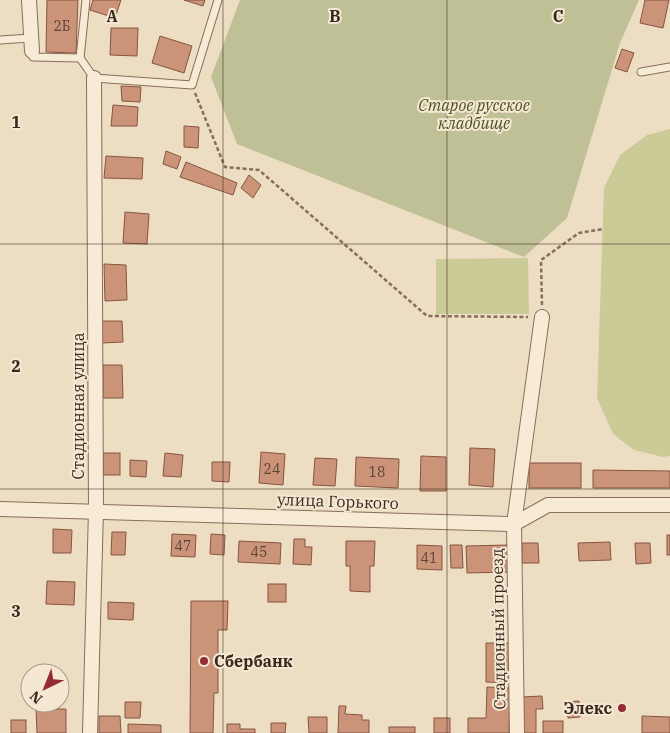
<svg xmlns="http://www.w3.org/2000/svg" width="670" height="733" viewBox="0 0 670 733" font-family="'IBM Plex Serif',serif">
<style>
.green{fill:#cacb97}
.cemetery{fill:#bfc096}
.building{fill:#cb9479;stroke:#865540}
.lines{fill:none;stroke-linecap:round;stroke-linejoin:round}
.lane-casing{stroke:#876e5a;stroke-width:9}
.street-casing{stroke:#876e5a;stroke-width:16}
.path{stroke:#876e5a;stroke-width:2.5;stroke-dasharray:4 2.5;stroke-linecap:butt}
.lane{stroke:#f8ebd6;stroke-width:7}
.street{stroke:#f8ebd6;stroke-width:14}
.grid{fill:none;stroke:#37281e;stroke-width:1;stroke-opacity:0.55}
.poi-dot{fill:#952b35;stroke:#f5e8d2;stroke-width:2}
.labels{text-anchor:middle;stroke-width:4;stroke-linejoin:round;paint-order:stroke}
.number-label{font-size:14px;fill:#5c4335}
.park-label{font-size:16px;font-style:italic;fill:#4c5325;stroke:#f5e8d2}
.street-label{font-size:16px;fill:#37281e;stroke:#f5e8d2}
.poi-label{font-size:16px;font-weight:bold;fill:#37281e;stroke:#f5e8d2;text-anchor:start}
.grid-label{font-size:16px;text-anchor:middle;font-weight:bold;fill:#37281e;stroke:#f5e8d2;stroke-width:4;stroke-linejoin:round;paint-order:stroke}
</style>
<rect width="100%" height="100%" fill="#edddc3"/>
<!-- green -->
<g class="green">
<path d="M670,129V456L663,457L634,450L613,434L597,398L604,188L620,155L647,135Z"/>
<path d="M528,258L529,314H436V259Z"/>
</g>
<!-- cemetery -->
<path class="cemetery" d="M240,0H639L620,43L567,218L524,257L237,144L211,77Z"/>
<!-- building -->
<g class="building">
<path d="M47,0H78L76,53L46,52Z"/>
<path d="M93,0H121L115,18L90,10Z"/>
<path d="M184,0H205L203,6Z"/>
<path d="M645,0H669L663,28L640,23Z"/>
<path d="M111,28H138L137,56L110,55Z"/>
<path d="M160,36L192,46L184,73L152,63Z"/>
<path d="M622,49L634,53L627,72L615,68Z"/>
<path d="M121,86L141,87L140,102L122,101Z"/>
<path d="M113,105L138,107L137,126H111Z"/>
<path d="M184,126L199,127L198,148L184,147Z"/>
<path d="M166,151L181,157L177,169L163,164Z"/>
<path d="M106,156L143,158L142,179L104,178Z"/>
<path d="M186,162L237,183L233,195L180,177Z"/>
<path d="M249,175L261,185L253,198L241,188Z"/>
<path d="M125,212L149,214L147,244L123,243Z"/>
<path d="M104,264L126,265L127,300L105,301Z"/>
<path d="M101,321H122L123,342L102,343Z"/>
<path d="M103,365H122L123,398H103Z"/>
<path d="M470,448L495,449L493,487L469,485Z"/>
<path d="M261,452L285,454L283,485L259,483Z"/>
<rect x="103" y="453" width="17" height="22"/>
<path d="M165,453L183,455L181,477L163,476Z"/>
<path d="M421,456L446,457V491H420Z"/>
<path d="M356,457L399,459L398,488L355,486Z"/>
<path d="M315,458L337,459L335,486L313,485Z"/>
<path d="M130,460L147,461L146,477L130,476Z"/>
<path d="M212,462H230L229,482L212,481Z"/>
<rect x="529" y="463" width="52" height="25"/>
<path d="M593,470L670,471V488H593Z"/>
<path d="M53,529L72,530L71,553H53Z"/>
<path d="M112,532H126L125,555H111Z"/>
<path d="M172,534L196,535L195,557L171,556Z"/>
<path d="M211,534L225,535L224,555L210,554Z"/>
<rect x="667" y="535" width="3" height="20"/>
<path d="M294,539H305V547H312L311,565L293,564Z"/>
<path d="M239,541L281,543L280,564L238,562Z"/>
<path d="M346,541H375L374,566H370V592L350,591V566H346Z"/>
<path d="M610,542L611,560L579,561L578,543Z"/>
<path d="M522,543H538L539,563H522Z"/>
<path d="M635,543H650L651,563L636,564Z"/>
<path d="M417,545L442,546V570L417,569Z"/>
<path d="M450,545H462L463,568H451Z"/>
<path d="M508,545L509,572L467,573L466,546Z"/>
<path d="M47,581L75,582L74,605L46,604Z"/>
<rect x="268" y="584" width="18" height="18"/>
<path d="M191,601H228L227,630H218V693H214L213,733H190Z"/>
<path d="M108,602L134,603L133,620L108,619Z"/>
<path d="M486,643H511V683L486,682Z"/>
<path d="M487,687L510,688L509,733H468V718H486Z"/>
<path d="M542,696L543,709H536V733H523L522,697Z"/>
<path d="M579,701L580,717L568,718L566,702Z"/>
<path d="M125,702H141L140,718H125Z"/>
<path d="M339,706H346L345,714L362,715V720H369V733H338Z"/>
<path d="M36,709H66V733H37Z"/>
<path d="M99,716H120L121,733H99Z"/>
<path d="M642,716L670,717V733H642Z"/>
<path d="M308,717H327V733H309Z"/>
<rect x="434" y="718" width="16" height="15"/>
<rect x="11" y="720" width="15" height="13"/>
<rect x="543" y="721" width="20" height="12"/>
<path d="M271,723H286L285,733H271Z"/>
<path d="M128,724L161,725V733H128Z"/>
<path d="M227,724H240V729H255V733H227Z"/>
<rect x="389" y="727" width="26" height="6"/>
</g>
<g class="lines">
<!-- lane casing -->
<g class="lane-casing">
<g id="lane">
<path d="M0,40L31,38"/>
<path d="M32,51L33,57L80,58L94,78L192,85L218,0"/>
<path d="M80,58L86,0"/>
<path d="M641,72L670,67"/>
</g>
</g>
<!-- street casing -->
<g class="street-casing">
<g id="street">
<path d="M29,0L32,51"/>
<path d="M0,509L514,524L548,505H670"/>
<path d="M90,733L96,510L94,78"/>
<path d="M517,733L514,524L542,317"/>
</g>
</g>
<!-- path -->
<g class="path">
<path d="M195,93L225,167L259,170L427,316L528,317"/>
<path d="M542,305L541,260L579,233L603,229"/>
</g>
<!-- lane -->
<use href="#lane" class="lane"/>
<!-- street -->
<use href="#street" class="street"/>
</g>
<!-- grid -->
<path class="grid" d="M223,0V733M447,0V733M0,244H670M0,489H670"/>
<!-- markers -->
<g class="poi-dot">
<circle cx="204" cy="661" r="5"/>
<circle cx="622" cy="708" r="5"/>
</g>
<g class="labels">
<!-- number labels -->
<g class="number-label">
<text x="62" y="31">2Б</text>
<text x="272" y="474">24</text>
<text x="377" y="477">18</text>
<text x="183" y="551">47</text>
<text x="259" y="557">45</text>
<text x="429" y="563">41</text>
</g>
<!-- park labels -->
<g class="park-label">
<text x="474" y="111">Старое русское<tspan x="474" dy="18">кладбище</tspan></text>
</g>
<!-- street labels -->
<g class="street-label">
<text transform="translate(78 406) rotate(-90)" y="6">Стадионная улица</text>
<text transform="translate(338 501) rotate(2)" y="6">улица Горького</text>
<text transform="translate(498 629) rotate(-91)" y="6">Стадионный проезд</text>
</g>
<!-- poi labels -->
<g class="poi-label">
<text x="214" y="667">Сбербанк</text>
<text x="612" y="714" text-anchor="end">Элекс</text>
</g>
</g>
<g class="grid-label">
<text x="112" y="22">A</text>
<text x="335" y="22">B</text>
<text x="558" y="22">C</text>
<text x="16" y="128">1</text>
<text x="16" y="372">2</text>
<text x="16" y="617">3</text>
</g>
<!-- north arrow -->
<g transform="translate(45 688) rotate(223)"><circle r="24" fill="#f5e8d2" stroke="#a99b8a"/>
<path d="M0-4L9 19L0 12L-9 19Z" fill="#952b35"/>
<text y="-8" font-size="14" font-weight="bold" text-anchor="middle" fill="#37281e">N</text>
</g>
</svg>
